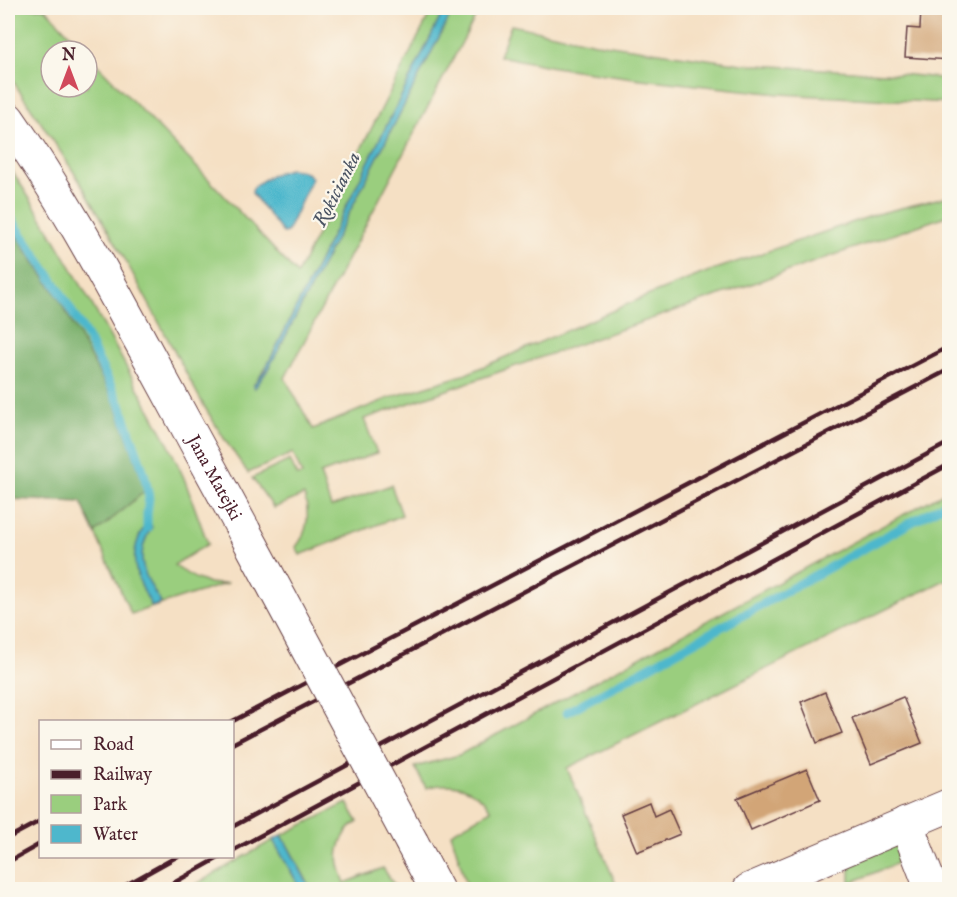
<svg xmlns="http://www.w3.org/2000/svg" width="957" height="897" viewBox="0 0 957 897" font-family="'IM FELL English',serif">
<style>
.green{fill:#9ace7e;stroke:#727654;stroke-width:1.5}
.forest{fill:#7bb16d;stroke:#62684c;stroke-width:1.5}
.water{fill:#4eb7cc;stroke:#4c6b7c;stroke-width:1.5}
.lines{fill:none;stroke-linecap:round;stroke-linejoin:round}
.stream{stroke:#4eb7cc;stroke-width:9}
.building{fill:#d2a577}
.minor-casing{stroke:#643c42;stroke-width:35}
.tertiary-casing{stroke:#643c42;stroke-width:35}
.minor{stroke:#fff;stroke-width:33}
.tertiary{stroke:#fff;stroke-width:33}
.rail{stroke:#4a1f2b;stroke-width:4.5}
.tertiary-bridge-casing{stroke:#643c42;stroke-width:35;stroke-linecap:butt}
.tertiary-bridge{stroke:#fff;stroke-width:33}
.labels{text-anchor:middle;stroke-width:4.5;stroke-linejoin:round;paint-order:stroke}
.street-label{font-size:18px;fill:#4a1f2b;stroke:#fbf7ec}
.water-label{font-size:20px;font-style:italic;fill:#4b5463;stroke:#fbf7ec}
</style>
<rect width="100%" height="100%" fill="#fbf7ec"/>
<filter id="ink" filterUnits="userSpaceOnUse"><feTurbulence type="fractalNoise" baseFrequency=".0167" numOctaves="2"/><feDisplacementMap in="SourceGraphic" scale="12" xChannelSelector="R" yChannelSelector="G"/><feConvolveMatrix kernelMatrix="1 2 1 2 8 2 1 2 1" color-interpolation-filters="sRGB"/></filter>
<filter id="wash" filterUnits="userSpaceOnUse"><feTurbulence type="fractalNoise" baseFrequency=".008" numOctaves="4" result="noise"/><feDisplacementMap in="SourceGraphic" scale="24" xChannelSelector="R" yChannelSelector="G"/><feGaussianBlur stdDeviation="1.35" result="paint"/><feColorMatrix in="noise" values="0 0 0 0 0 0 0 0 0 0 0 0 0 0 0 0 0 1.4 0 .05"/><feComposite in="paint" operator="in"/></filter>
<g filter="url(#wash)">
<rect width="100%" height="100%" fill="#f5e0c4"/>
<!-- green -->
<g class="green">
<path d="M8,8H45L85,51H51V87H87V54L216,187L297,274L433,8H445L265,370L253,386L278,351L454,8H480L285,378L313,429L389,398L466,374L642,298L707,272L877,214L949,196V215L364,419L377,453L320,474L331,507L391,485L402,515L300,555L296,547C308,532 310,513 304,495L274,508L252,478L290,460L297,476L302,475L293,453L248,473L225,440L204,406L121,252L82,185L58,148L8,74Z"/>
<path d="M511,25L596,43L742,64L900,74L949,79V103L779,94L641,79L554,67L499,56Z"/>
<path d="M8,165C67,253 115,348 167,441L184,478L208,544L174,565C190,577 208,587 228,583L131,614L95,533L146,490L54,291L8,224Z"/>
<path d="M949,490V578L567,768L618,889H468L451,833L491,810C475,787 453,780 426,788L415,767L459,755Z"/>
<path d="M347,803L358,822C344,830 336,848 339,864C340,871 343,877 345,883L383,868L397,889L186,890L273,840L299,886L307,881L282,835Z"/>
<path d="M895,845L902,846L917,867L904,871L900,862L850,883V863Z"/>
</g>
<!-- forest -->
<path class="forest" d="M8,224L58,297L115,403L146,490L95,533L81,502L8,499Z"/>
<!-- water -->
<g class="water">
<path d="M445,8H454L278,351L267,371L255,388L253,386L265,370Z"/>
<path d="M290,169C299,170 307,171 312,178L287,232L283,233L252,193L253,188C264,178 275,172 290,169Z"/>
<path d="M148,521L152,527C133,557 144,575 161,603L152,607C135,575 125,554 148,521Z"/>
<path d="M282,835L307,882L311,889H301L273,840Z"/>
</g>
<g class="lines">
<!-- stream -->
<g class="stream">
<path d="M8,214L56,285L87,337L121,407L144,473L149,497L147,514V528"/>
<path d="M567,712L950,501"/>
</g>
</g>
<g id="blocks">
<!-- building -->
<g class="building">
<path d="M921,8H950V60L905,57L907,28L920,29Z"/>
<path d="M825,692L842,733L817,743L801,702Z"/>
<path d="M903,697L922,743L871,764L852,718Z"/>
<path d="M807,769L820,800L751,830L737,798Z"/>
<path d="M649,802L654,816L669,809L680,834L637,852L621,814Z"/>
</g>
</g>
</g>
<g filter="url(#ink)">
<use href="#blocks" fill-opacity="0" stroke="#643c42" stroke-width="1.5"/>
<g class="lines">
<!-- minor casing -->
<g class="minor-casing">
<g id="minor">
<path d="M906,823L932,890"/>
<path d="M749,890L950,805"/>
</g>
</g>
<!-- tertiary casing -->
<g class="tertiary-casing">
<g id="tertiary">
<path id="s1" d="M8,119C58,190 100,266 141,342C175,405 210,468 244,531"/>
<path d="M412,843L437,890"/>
</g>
</g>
<!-- minor -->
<use href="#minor" class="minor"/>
<!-- tertiary -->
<use href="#tertiary" class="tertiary"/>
<!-- rail -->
<g class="rail">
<path d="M231,722L950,346"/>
<path d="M232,744L950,369"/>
<path d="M232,827L950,442"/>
<path d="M8,838L40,821"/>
<path d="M232,851L950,464"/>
<path d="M8,862L40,844"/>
<path d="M117,890L178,856"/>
<path d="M161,890L222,856"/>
</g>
<!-- tertiary-bridge casing -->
<g class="tertiary-bridge-casing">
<path id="tertiary-bridge" d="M244,531L412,843"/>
</g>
<!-- tertiary-bridge -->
<use href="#tertiary-bridge" class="tertiary-bridge"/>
</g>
</g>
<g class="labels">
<!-- street labels -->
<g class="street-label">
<text dy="6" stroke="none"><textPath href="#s1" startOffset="414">Jana Matejki</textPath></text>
</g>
<!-- water labels -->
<g class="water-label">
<text transform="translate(336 189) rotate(-63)" y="7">Rokicianka</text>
</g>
</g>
<!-- margin -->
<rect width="957" height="897" fill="none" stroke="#fbf7ec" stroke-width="30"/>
<!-- legend -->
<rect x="39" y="720" width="195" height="138" fill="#fbf7ec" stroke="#b4a19f" stroke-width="1.5"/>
<rect x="51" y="740" width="30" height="9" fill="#ffffff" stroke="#b4a19f" stroke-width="1.5"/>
<text x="93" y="750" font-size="18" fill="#4a1f2b">Road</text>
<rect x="51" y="770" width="30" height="9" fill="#4a1f2b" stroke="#b4a19f" stroke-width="1.5"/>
<text x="93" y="780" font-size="18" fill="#4a1f2b">Railway</text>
<rect x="51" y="795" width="30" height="18" fill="#9ace7e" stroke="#b4a19f" stroke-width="1.5"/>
<text x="93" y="810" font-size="18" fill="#4a1f2b">Park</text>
<rect x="51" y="825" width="30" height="18" fill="#4eb7cc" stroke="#b4a19f" stroke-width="1.5"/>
<text x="93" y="840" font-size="18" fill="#4a1f2b">Water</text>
<!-- north arrow -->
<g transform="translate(69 69)"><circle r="28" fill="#fbf7ec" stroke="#b4a19f" stroke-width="1.5"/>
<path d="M0-4.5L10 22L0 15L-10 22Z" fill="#d1495b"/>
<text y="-9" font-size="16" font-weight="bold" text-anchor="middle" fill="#4a1f2b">N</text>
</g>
</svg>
